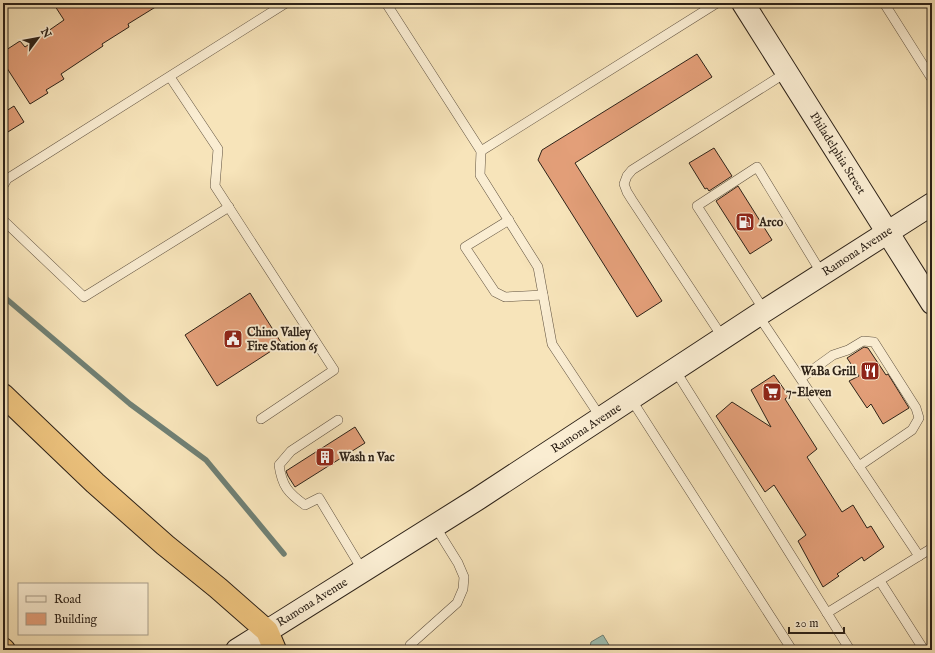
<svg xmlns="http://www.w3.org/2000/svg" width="935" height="653" viewBox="0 0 935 653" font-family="'IM FELL English',serif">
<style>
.water{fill:#9dbeb1;stroke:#708074}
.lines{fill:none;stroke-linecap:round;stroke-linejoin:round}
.stream{stroke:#708074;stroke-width:5.5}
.building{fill:#e39f79;stroke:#2d2218}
.lane-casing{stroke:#605240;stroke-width:10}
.secondary-casing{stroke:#2d2218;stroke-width:24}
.highway-casing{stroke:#2d2218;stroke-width:24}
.lane{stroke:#faedd2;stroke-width:9}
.secondary{stroke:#faedd2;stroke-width:22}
.highway{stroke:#ecc27d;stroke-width:22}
.labels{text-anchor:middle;stroke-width:4;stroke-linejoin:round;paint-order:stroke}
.street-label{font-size:12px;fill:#2d2218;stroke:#faedd2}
.poi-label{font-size:12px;font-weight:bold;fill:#2d2218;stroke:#faedd2;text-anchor:start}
</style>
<rect width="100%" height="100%" fill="#f7e4ba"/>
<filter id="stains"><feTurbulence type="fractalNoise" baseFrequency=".005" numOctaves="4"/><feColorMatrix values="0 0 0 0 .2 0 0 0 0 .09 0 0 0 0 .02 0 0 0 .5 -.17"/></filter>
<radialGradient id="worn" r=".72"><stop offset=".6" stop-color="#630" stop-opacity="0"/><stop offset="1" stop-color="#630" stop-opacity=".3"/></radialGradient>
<!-- water -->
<path class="water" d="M603,635L609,645L608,650H585L590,647L591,642Z"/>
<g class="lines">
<!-- stream -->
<path class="stream" d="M3,296L130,404L206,460L284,554"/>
</g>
<!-- building -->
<g class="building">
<path d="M53,3H162L128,24L129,27L102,44L103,46L61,74L64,79L46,90L48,93L30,104L3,62V52L20,41L25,47L64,20Z"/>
<path d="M697,54L712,77L575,163L662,301L637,317L538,160L542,150Z"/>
<path d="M14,106L24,122L3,135V113Z"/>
<path d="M714,148L732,176L709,191L707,188L705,189L689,163Z"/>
<path d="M738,186L772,240L750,254L716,201Z"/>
<path d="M250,293L282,344L217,386L185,335Z"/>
<path d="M864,347L868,348L886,375L888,374L909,408L883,424L871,404L867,408L849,381L859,376L847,358Z"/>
<path d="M774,375L789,396L785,399L817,449L807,457L842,512L853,505L867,528L871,526L884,547L864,561L862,557L837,574L839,576L823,587L798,541L806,535L774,485L765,492L716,416L732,402L771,427L751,390Z"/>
<path d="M355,427L365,443L295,487L288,476L286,471Z"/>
</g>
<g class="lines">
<!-- lane casing -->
<g class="lane-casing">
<g id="lane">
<path d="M386,3L481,151L480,175L538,267L552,344L601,418"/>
<path d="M884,3L932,79"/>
<path d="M170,77L218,149L215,186L334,370L261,419"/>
<path d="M481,151L717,3"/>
<path d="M3,186L7,179L286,3"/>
<path d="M3,220L84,297L229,207"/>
<path d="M509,220L465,247L495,292L505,297L543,295"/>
<path d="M764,310L697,206L757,167L822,274"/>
<path d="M758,315L919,556L932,548"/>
<path d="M723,338L632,200L627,192L624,184L627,176L632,170L787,72"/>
<path d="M675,370L827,613"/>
<path d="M801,378L833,355L848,350L863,341L874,342L916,408L919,418L912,430L859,466"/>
<path d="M631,399L792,650"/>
<path d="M338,420L291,451L279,465C282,486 288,493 305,505L319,498L363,571"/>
<path d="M880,581L924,650"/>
<path d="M412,650L410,645L457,603L463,589L464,577L458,563L435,526"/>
<path d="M850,650L827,613L919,556"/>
</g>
</g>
<!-- secondary casing -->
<g class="secondary-casing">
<g id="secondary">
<path d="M743,3L932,303"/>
<path d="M237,650L479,498L758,315L932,204"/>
</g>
</g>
<!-- highway casing -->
<g class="highway-casing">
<g id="highway">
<path d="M3,395L95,483L165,545L218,588L267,631L275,650"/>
<path d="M3,649L4,650"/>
</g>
</g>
<!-- lane -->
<use href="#lane" class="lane"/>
<!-- secondary -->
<use href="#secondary" class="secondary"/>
<!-- highway -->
<use href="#highway" class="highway"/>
</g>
<!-- icons -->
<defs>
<g id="fuel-square" transform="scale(1)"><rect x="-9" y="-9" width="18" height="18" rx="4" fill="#8f2418" stroke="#faedd2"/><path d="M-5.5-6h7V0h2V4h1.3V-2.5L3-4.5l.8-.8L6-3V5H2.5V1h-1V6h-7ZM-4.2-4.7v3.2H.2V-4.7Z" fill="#fff"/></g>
<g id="civic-square" transform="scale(1)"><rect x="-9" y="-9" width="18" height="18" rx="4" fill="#8f2418" stroke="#faedd2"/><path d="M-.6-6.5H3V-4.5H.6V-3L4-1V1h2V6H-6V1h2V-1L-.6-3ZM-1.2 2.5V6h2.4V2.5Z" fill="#fff"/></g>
<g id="restaurant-square" transform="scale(1)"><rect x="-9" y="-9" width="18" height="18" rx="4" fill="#8f2418" stroke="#faedd2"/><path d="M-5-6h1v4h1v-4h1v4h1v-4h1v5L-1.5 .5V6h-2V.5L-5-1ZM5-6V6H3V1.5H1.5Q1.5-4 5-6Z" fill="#fff"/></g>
<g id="supermarket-square" transform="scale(1)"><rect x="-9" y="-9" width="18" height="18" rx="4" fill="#8f2418" stroke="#faedd2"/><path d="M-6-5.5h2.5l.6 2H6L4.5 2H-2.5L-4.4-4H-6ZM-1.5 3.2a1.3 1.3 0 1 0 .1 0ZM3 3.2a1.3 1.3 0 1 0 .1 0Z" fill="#fff"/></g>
<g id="building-square" transform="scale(1)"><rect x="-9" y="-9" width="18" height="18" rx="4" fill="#8f2418" stroke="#faedd2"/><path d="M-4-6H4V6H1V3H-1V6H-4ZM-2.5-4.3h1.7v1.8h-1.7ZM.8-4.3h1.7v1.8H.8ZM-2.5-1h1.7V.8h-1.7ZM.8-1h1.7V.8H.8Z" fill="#fff"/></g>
</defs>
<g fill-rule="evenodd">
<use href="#fuel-square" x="745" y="222"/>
<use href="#civic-square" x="233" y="339"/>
<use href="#restaurant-square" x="870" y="371"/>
<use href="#supermarket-square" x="772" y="392"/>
<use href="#building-square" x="325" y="457"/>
</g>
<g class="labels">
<!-- street labels -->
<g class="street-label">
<text transform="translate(838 153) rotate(58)" y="4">Philadelphia Street</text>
<text transform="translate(857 251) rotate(-33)" y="4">Ramona Avenue</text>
<text transform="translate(586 428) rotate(-33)" y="4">Ramona Avenue</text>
<text transform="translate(312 602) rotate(-32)" y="4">Ramona Avenue</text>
</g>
<!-- poi labels -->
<g class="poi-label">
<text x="759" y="226">Arco</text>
<text x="247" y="336">Chino Valley<tspan x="247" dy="14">Fire Station 65</tspan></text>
<text x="856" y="375" text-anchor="end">WaBa Grill</text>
<text x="786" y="396">7-Eleven</text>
<text x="339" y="461">Wash n Vac</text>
</g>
</g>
<!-- margin -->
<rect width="935" height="653" fill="none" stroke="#f7e4ba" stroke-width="16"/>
<rect x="4" y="4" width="927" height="645" fill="none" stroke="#2d2218" stroke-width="2"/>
<rect x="8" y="8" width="919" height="637" fill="none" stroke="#2d2218"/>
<!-- legend -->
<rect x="18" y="583" width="130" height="52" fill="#faedd2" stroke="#a89c88"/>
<rect x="26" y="596" width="20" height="6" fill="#faedd2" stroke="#a89c88"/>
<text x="54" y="603" font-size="12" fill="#2d2218">Road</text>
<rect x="26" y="613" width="20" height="12" fill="#e39f79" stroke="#a89c88"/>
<text x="54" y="623" font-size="12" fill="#2d2218">Building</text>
<!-- north arrow -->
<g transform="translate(38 38) rotate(58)" stroke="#faedd2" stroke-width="3" paint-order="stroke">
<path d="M0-3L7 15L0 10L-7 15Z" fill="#2d2218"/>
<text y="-6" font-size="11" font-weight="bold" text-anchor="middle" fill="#2d2218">N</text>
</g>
<!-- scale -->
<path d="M789 627v6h55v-6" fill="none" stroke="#2d2218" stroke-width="2"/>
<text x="795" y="627" font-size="12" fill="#2d2218" stroke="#faedd2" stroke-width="3" paint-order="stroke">20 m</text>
<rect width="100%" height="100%" filter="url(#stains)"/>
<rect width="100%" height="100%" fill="url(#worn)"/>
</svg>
